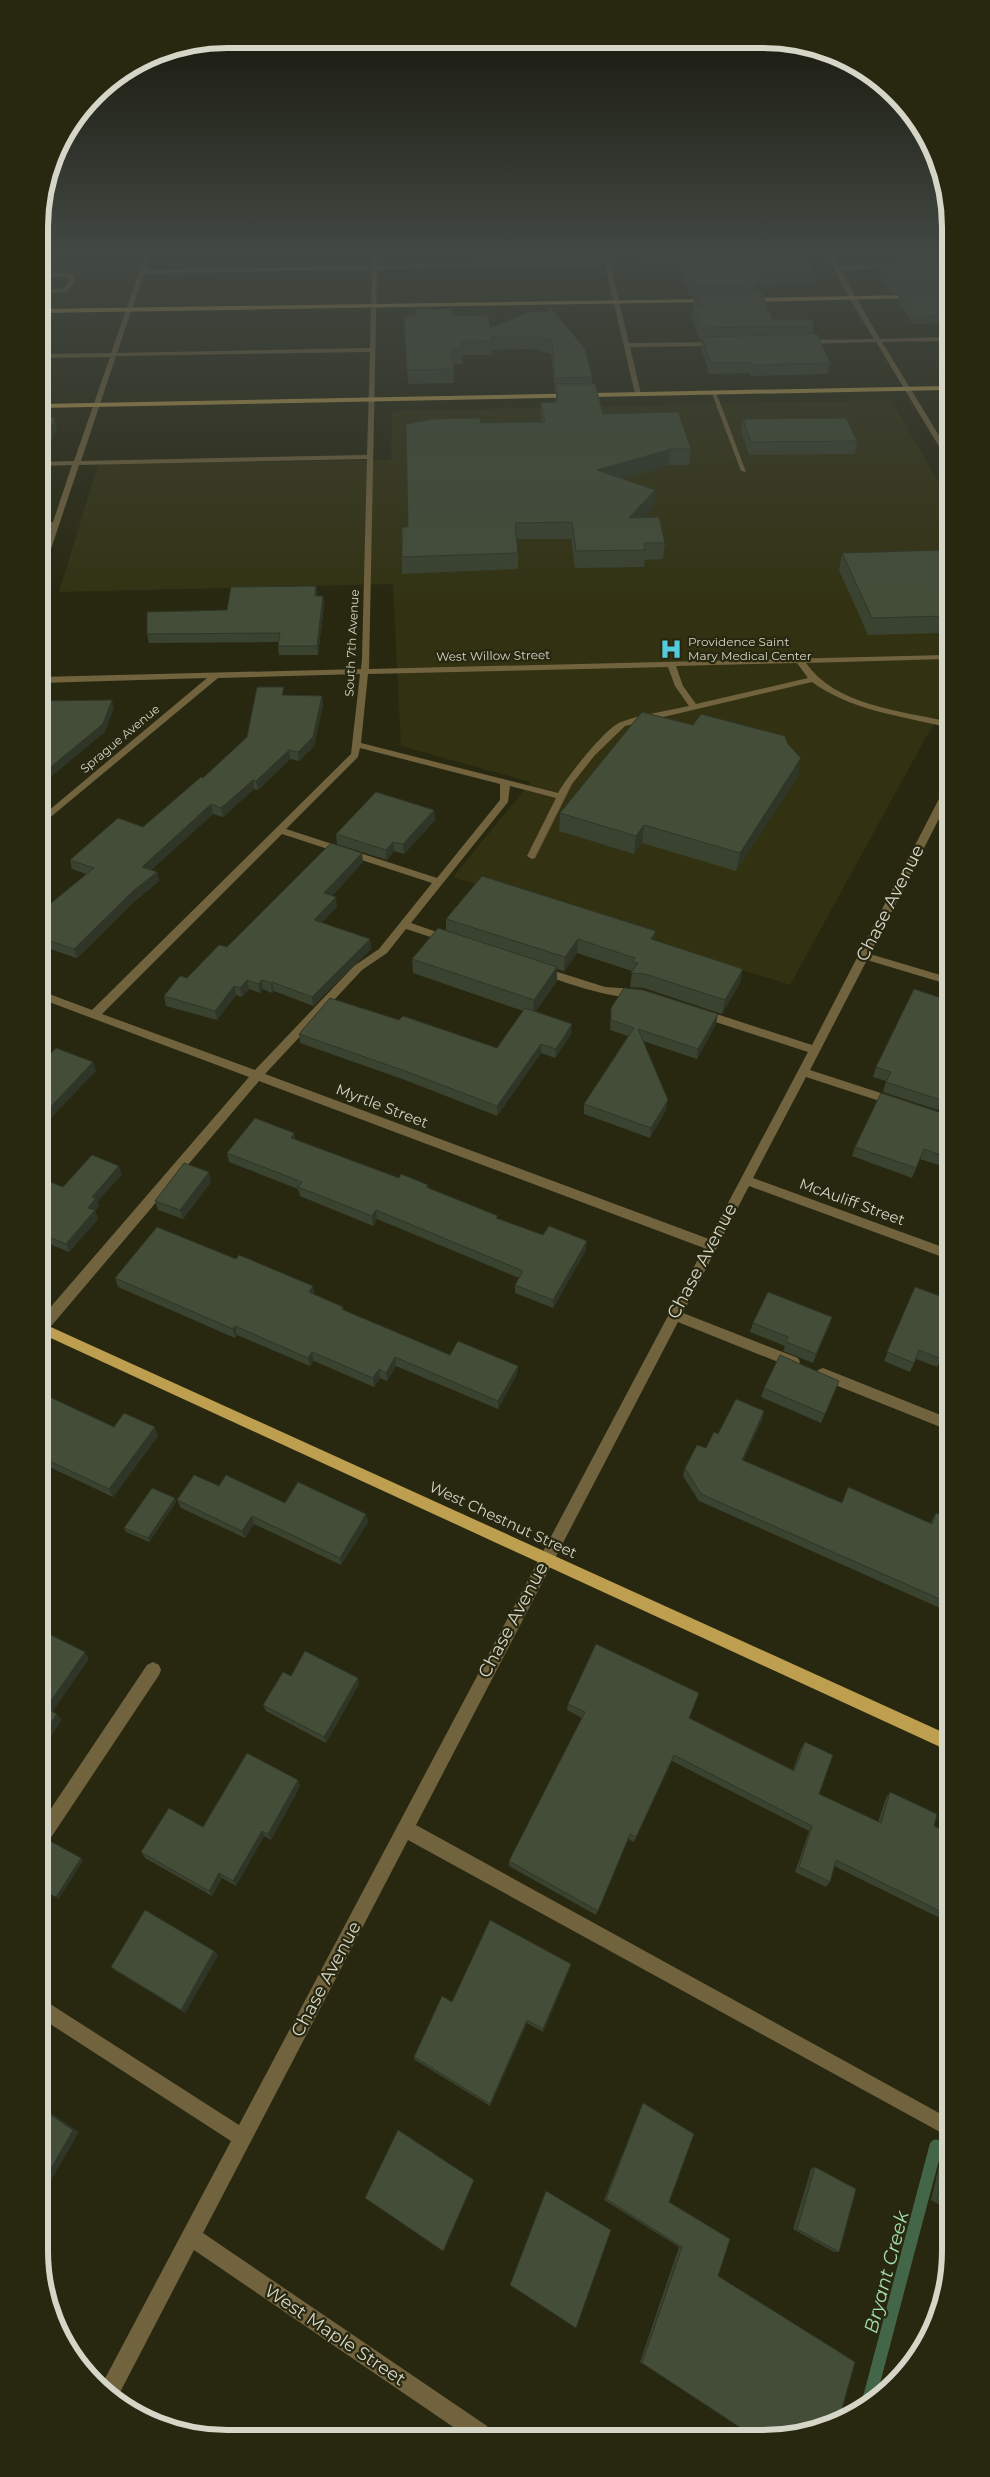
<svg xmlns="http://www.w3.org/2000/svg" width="990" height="2477" viewBox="0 0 990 2477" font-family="Montserrat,sans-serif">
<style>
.built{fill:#323213}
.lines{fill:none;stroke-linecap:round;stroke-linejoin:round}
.stream{stroke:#426647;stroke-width:13}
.minor{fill:#72633f;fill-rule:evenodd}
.major{fill:#be9f4f;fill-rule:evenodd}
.wall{fill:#3a4230}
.shaded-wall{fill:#2f3627}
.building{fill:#434d38;stroke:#2f3627}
.labels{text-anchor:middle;stroke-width:4.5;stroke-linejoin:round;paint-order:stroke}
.far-poi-label{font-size:12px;fill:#d5d6c8;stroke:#282811;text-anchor:start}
.far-street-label{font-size:12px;fill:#d5d6c8;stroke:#282811}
.street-label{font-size:15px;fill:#d5d6c8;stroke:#282811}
.near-street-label{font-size:18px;fill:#d5d6c8;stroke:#282811}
.near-water-label{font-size:19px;font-style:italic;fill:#a4e0ac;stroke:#282811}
.rim{fill:none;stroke:#d5d6c8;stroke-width:6}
</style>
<rect width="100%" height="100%" fill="#282811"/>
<!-- built -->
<path class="built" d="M891,400L946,495V706L926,737L790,985L453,877L531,782L401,746L393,584L59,592L98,464L391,460L392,411Z"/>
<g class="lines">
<!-- stream -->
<g class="stream">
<path d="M946,2111L950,2099"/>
<path d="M867,2407L936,2146"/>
</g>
<!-- minor -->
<g class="minor">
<path d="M145,255H151L145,270L372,266V255H378L377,266L604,261L602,255H608L629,343L717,342L720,344L717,346L630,347L641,394L638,396L635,394L605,265L377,269L369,669L946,655V659L806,663C835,705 900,711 946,721V727C901,716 850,710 812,682L625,726L595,755L572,784L535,858L532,859L527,856L556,798L510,786L508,802L411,923L451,937V941H443L406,929L387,953L362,970L265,1074L709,1239L808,1052L697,1016L696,1013L701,1009L812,1045L942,793L947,790V803L870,954L947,977V984L867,960L810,1070L899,1099L901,1102L895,1106L806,1077L753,1178L948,1249V1259L749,1186L683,1313L798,1358L800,1362L798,1366L793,1368L678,1322L416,1825L950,2119L951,2138L408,1840L203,2233L487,2426L490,2433H462L194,2250L116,2400L100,2388L231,2141L44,2020V2000L239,2125L704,1248L259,1081L47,1331L42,1332V1317L249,1077L41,999V991L92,1010L351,754L360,674L218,678L41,825V817L207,678L41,683L40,677L361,669L362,659L367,459L79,465L44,570L40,572V559L51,526H40V522H53L72,465L40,466V462L74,461L110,357L40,358V354L111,353ZM372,269L370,348L117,353L144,274ZM370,352L367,455L81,461L116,356ZM797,663L808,678L696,704L683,686L676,666ZM668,667L675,686L689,706C667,711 642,714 621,722C606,727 566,778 558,793L361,743L368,674ZM360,748L500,784V800L437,878L286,829L358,757ZM282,834L432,883L379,949L354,966L255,1070L102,1014Z"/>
<path d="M827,255H833L839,266L895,265L898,267L840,270L880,339L945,337V341L882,342L946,447V455L943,453L876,342L805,344L802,342L805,340L874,339L849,298Z"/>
<path d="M39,273H71L74,275L75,282L66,292L39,294V290L62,289L69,282L68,277H39Z"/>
<path d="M711,391L716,392L746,472L741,471Z"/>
<path d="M542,967L605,987L636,989L641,993C629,1007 556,979 538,973V969Z"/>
<path d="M823,1368L948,1418V1430L818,1378L816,1374L818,1370Z"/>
<path d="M153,1662L159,1665L161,1670L159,1675L50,1839L44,1841V1819L147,1665Z"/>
</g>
<!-- major -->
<g class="major">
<path d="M914,295L916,298L747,302L744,300L747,298Z"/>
<path d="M711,299L709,302L39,313V309Z"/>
<path d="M946,386V390L40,408V404Z"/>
<path d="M42,1323L949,1735V1751L42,1334Z"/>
</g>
</g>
<!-- wall -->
<g class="wall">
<path d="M474,255H558V260L475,262Z"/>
<path d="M639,255H805L816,274L815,284L758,285L757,292L773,320L814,326L813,334L830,363L828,374L750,376L749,373L709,374L701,347L702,340H699L692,317L693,306H694L693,304L694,296H690L679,270L651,271L649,265H643Z"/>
<path d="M891,255H945V286H943L942,291H945V323L913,324L897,301L899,293H892L878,272L880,264L896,263Z"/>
<path d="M548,304L592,377V384L603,414L691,449L689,465H669L622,479L655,490L654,506L643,517L665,543L663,559L645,560L644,567L575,568L571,539H517L518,553V569L402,574V557L408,527L481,423L541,422V403L556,402V392H555L551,354L531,349L492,350V355H462L463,364H453L454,383L408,384L404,316H453L490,328L548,311Z"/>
<path d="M40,417L57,427L45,457H40Z"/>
<path d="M743,419L857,441L855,454L749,455L741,431Z"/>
<path d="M946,550V633L868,635L839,570L842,553Z"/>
<path d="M316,586L317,596H323L324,605L318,655H279L278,646V642L149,643L147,634L227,610Z"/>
<path d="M285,695L322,696L323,705L314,746L299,761L290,759L258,790L254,789L223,817L213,814L151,870L157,872L159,881L135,901L77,958L41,946V908L44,909L86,874L72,869L70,860L143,827L203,778L247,737Z"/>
<path d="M693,725L788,744L798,776L736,871L642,843L634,854L559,831L560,813Z"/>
<path d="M434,810L435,820L404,854L394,851L387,860L337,844L336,834Z"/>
<path d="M363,862L332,896L337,907L321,923L370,939L371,949L313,1006L274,991L272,993L263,989L260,993L249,989L242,997L236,995L217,1020L166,1006L164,996L227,947Z"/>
<path d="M446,919L655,940L740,983L722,1014L644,988L630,987L632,971L577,953L564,971L557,969V981L535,1012L571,1034L555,1058L541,1053L497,1116L405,1080L300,1043L299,1034L399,1020L497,1048L523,1011L413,973L412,959L446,931Z"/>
<path d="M947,920V941L939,939L942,929Z"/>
<path d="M611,1008L716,1024L697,1059L643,1041L666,1110L650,1138L584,1114V1104L628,1036L610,1030Z"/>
<path d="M876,1067L948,1085L938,1110L883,1092L886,1081L873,1077Z"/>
<path d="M948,1115V1168L920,1159L912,1178L852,1156L855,1147Z"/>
<path d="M295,1139L399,1178L428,1185V1188L498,1219L586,1250L553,1308L515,1293V1285L519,1278L377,1219L373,1226L300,1196L298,1189L229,1162L227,1153Z"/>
<path d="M122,1174L97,1202L99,1206L95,1210L98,1219L69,1252L42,1241V1179L63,1187Z"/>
<path d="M211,1182L183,1219L158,1210L155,1201Z"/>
<path d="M115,1278L315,1295L343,1307L344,1310L450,1355L518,1366L517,1374L498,1409L396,1366L387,1381L380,1378L374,1387L314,1361L310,1366L237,1335L235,1338L118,1287Z"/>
<path d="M915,1287L948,1299V1365L940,1362L937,1367L916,1359L910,1372L884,1361Z"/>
<path d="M753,1323L829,1326L813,1363L783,1351L785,1346L750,1332Z"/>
<path d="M764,1388L836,1389L821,1423L761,1397Z"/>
<path d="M43,1394L114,1427L158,1436L113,1497L43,1464Z"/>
<path d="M764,1411L762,1420L743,1460L842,1503L930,1524L936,1513L949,1518V1612L699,1501L683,1476L685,1468L706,1448L718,1434Z"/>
<path d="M219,1486L285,1503L366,1514L368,1522L341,1565L254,1524L245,1538L181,1508L177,1500Z"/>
<path d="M176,1502L149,1542L126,1532L124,1528Z"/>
<path d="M291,1676L358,1678L359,1684L326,1743L266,1711L263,1705Z"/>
<path d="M699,1693L689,1718L793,1770L801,1748L805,1742L819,1794L878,1822L886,1798L890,1792L934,1826L946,1877L950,1879V1923L834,1866L830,1882L826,1887L795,1872L809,1831L672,1761L634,1842L628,1839L596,1915L509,1866V1861L582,1718L567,1710L568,1704Z"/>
<path d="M298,1780L300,1786L271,1840L264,1836L236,1886L222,1878L212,1896L145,1858L141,1852L203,1827Z"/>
<path d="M214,1951L218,1955L185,2013L116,1971L111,1967Z"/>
<path d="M571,1964L570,1968L543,2032L527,2023L490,2106L415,2060L414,2057L452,2002Z"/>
<path d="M643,2103L669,2202L718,2276L747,2432L640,2362L679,2247L604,2200L642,2105Z"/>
<path d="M948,2152L951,2153V2211L931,2200L942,2153Z"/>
<path d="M815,2167L839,2252H834L793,2229L811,2169Z"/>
<path d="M904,2362L910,2363L912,2365L900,2376Z"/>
</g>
<!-- shaded-wall -->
<g class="shaded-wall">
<path d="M55,418L57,427L45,457L43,447Z"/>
<path d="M671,449L669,465L597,486V470Z"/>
<path d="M655,490L654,506L627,534L629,518Z"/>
<path d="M316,586L317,595L315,605V596Z"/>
<path d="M323,596L324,605L318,655L317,646Z"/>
<path d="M322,696L323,705L314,746L299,761L298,752Z"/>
<path d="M112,700L114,708L105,732L41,785V775Z"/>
<path d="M289,750L290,759L258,790L256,781Z"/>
<path d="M801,758L798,776L736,871L740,853Z"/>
<path d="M253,780L254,789L223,817L221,808Z"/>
<path d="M211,804L213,814L144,876L142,867Z"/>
<path d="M434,810L435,820L404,854L403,844Z"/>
<path d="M644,825L642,843L634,854L636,836Z"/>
<path d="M393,842L394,851L387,860L386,850Z"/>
<path d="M362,853L363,862L325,903L324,893Z"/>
<path d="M157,872L159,881L135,901L77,958L74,949L133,891Z"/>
<path d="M336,897L337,907L315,930L314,920Z"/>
<path d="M656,931L654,945L651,939Z"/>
<path d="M370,939L371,949L313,1006L312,997Z"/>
<path d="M578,939L577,953L564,971L565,957Z"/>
<path d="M557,967V981L533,1014L534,1000Z"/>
<path d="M743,969L740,983L722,1014L725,1000Z"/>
<path d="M247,980L249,989L242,997L240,988Z"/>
<path d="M262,980L263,989L260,993L258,984Z"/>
<path d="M272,982L274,991L272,993L271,983Z"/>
<path d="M234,986L236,995L217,1020L215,1011Z"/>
<path d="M718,1014L716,1024L697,1059L698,1049Z"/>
<path d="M572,1024L571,1034L555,1058L556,1049Z"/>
<path d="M541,1044V1053L497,1116V1106Z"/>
<path d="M93,1062L96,1071L47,1122L50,1128L42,1137V1116Z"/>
<path d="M668,1100L666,1110L650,1138L651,1128Z"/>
<path d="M294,1133L296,1142L291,1138Z"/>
<path d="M119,1166L122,1174L97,1202L99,1206L91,1216L88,1208L92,1197Z"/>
<path d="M209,1172L211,1182L183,1219L180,1210Z"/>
<path d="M95,1210L98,1219L69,1252L66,1244Z"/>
<path d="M376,1210L377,1219L373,1226L372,1216Z"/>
<path d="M587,1241L586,1250L553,1308V1300Z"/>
<path d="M313,1286L315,1295L309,1292Z"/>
<path d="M832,1317L829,1326L813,1363L816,1354Z"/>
<path d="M235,1326L237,1335L235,1338L233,1329Z"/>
<path d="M312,1352L314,1361L310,1366L308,1358Z"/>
<path d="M395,1357L396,1366L387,1381L386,1373Z"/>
<path d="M518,1366L517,1374L498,1409V1401Z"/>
<path d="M379,1369L380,1378L374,1387L373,1378Z"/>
<path d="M764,1411L762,1420L740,1468L742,1460Z"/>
<path d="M155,1427L158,1436L113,1497L109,1489Z"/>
<path d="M175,1498L176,1502L149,1542L148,1538Z"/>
<path d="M366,1514L368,1522L341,1565L340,1558Z"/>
<path d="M252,1516L254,1524L245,1538L242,1531Z"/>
<path d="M85,1652L89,1659L51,1714L46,1708Z"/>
<path d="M358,1678L359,1684L326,1743L324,1737Z"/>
<path d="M57,1714L62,1720L44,1747L43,1734Z"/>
<path d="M674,1755L672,1761L634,1842L636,1837Z"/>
<path d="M298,1780L300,1786L271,1840L268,1834Z"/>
<path d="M262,1831L264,1836L236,1886L233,1881Z"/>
<path d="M81,1858L83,1861L58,1900L56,1897Z"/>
<path d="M219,1873L222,1878L212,1896L209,1891Z"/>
<path d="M214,1951L218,1955L185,2013L181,2010Z"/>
<path d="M571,1964L570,1968L543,2032V2029Z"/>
<path d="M527,2020V2023L490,2106V2104Z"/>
<path d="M45,2109L79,2132L45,2191Z"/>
<path d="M474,2180V2181L444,2251H443Z"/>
</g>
<!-- building -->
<g class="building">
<path d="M643,255H805L816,274L754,275L758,285L691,286L680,260L651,261L650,255Z"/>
<path d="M945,261V278H939L944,283L894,284L880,264Z"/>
<path d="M945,291V315L915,316L899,293Z"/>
<path d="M761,292L773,320H811L814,326L700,328L693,306H700L694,293Z"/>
<path d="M548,304L585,349L592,377L555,378L552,340L531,336H491L492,341L462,342V350H451L454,369L407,370L404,316H416L415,309H452L453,316L488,315L490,328L529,312L549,311Z"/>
<path d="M817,334L830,363L752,365L750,362L711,363L702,337Z"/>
<path d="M556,384H595L603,414L678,412L691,449H671L597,470L655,490L629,518L659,517L665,543H644L645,550L576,551L572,522L515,523L518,553L402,557V527H408L406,424L433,419L480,418L481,423L545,422L541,403L558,402Z"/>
<path d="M40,417L55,418L43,447H40Z"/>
<path d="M846,418L857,441L751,442L743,419Z"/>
<path d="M946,550V580H943L946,586V616L872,618L842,553Z"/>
<path d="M316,586L315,596H323L317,646H278L280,633L147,634V612L227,610L231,587Z"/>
<path d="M257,687H284L282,695L322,696L313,737L298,752L289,750L256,781L253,780L221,808L211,804L142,867L157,872L133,891L74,949L41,938V908L44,909L94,868L70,860L118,818L143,827L201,777L203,778L247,737Z"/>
<path d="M112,700L103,724L41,775V701Z"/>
<path d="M642,712L693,725L701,714L785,736L788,744L801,758L740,853L644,825L636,836L560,813Z"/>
<path d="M376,792L434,810L403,844L393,842L386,850L336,834Z"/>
<path d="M331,843L362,853L324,893L336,897L314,920L370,939L312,997L272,982L271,983L262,980L258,984L247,980L240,988L234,986L215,1011L164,996L180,976L187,978L219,945L227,947Z"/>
<path d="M482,876L656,931L651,939L743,969L725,1000L645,974L631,973L638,963L633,962L635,958L578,939L565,957L446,919Z"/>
<path d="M947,920V930L942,929Z"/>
<path d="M438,928L557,967L534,1000L412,959Z"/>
<path d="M624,988L643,990L718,1014L698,1049L638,1029L668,1100L651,1128L584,1104L634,1028L611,1020V1008Z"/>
<path d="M914,989L947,1000L948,1085L941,1100L886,1082L891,1072L876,1067Z"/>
<path d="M330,998L399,1020L403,1016L497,1048L525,1008L572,1024L556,1049L541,1044L497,1106L405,1071L299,1034Z"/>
<path d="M56,1048L93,1062L42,1116V1063Z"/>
<path d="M881,1093L948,1115V1158L924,1149L916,1168L855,1147Z"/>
<path d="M42,1118L46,1120L42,1125Z"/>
<path d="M255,1118L294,1133L291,1138L399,1178L401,1174L428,1185L426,1187L498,1216L496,1218L543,1235L549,1226L587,1241L553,1300L515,1285L523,1271L376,1210L372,1216L298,1187L302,1182L227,1153Z"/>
<path d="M92,1155L119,1166L92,1197L96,1198L88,1208L95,1210L66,1244L42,1234V1179L63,1187Z"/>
<path d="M184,1163L209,1172L180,1210L155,1201Z"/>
<path d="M157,1227L236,1259L239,1255L313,1286L309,1292L343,1307L341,1309L450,1355L458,1341L518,1366L498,1401L395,1357L386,1373L379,1369L373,1378L312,1352L308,1358L235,1326L233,1329L115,1278Z"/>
<path d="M915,1287L948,1299V1355L943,1353L941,1359L919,1350L914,1363L887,1352Z"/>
<path d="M768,1292L832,1317L816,1354L786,1342L788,1337L753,1323Z"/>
<path d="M780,1355L839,1381L825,1414L764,1388Z"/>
<path d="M43,1394L114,1427L124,1413L155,1427L109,1489L43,1458Z"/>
<path d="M736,1399L764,1411L742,1460L842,1503L848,1487L932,1524L936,1513L949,1518V1603L701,1494L685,1468L697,1445L706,1448L714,1432L718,1434Z"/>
<path d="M194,1475L219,1486L226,1475L285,1503L298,1482L366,1514L340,1558L252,1516L242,1531L177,1500Z"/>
<path d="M152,1488L175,1498L148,1538L124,1528Z"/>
<path d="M43,1631L85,1652L46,1708L57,1714L43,1734Z"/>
<path d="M596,1644L699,1693L689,1718L794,1771L805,1742L833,1755L819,1794L881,1823L890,1792L937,1814L934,1826L950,1834V1861L946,1877L950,1879V1916L836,1860L830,1882L799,1867L812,1826L674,1755L636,1837L630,1834L598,1911L509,1861L585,1712L568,1704Z"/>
<path d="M305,1651L358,1678L324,1737L263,1705L283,1672L291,1676Z"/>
<path d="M247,1753L298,1780L268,1834L262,1831L233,1881L219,1873L209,1891L141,1852L169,1808L203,1827Z"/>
<path d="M50,1841L81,1858L56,1897L44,1891V1851Z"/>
<path d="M145,1910L214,1951L181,2010L111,1967Z"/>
<path d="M490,1920L571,1964L543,2029L527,2020L490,2104L414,2057L442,1996L452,2002Z"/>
<path d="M643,2103L694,2134L669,2202L730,2239L718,2276L855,2362L839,2419L812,2432H747L642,2363L682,2247L606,2199Z"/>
<path d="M45,2111L73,2130L45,2179Z"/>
<path d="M398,2130L474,2180L443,2251L365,2198Z"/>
<path d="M948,2152L951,2153V2207L937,2199Z"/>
<path d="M815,2167L856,2189L839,2252L797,2229Z"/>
<path d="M546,2191L611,2230L576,2328L510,2285Z"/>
</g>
<!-- sky -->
<linearGradient id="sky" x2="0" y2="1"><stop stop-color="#161609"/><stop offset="0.42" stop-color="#424843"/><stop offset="1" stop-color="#424843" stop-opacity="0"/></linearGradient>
<rect width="990" height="602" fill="url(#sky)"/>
<!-- icons -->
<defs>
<g id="hospital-bare" transform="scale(1.725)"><path d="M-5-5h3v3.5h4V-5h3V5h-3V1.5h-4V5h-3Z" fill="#53cbdc" stroke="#282811" stroke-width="2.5" paint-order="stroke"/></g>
</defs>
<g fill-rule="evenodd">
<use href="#hospital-bare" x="671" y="649"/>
</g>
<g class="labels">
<!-- far-poi labels -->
<g class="far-poi-label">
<text x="688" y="646">Providence Saint<tspan x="688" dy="14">Mary Medical Center</tspan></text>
</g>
<!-- far-street labels -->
<g class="far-street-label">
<text transform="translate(352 643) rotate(-87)" y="4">South 7th Avenue</text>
<text transform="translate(493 656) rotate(-1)" y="4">West Willow Street</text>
<text transform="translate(120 739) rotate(-40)" y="4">Sprague Avenue</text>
</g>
<!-- street labels -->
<g class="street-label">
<text transform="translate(382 1106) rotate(21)" y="5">Myrtle Street</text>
<text transform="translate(852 1202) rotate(20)" y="5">McAuliff Street</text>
<text transform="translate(503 1520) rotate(25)" y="5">West Chestnut Street</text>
</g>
<!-- near-street labels -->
<g class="near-street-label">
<text transform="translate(890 903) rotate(-63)" y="6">Chase Avenue</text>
<text transform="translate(702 1261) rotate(-62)" y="6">Chase Avenue</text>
<text transform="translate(513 1620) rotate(-62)" y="6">Chase Avenue</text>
<text transform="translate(326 1979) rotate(-62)" y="6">Chase Avenue</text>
<text transform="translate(335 2335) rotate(34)" y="6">West Maple Street</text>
</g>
<!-- near-water labels -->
<g class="near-water-label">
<text transform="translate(886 2272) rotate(-75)" y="7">Bryant Creek</text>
</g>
</g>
<!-- crop -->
<path d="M0 0H990V2477H0ZM227 48H763A179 179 0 0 1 942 227V2251A179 179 0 0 1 763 2430H227A179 179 0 0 1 48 2251V227A179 179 0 0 1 227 48Z" fill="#282811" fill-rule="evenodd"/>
<path class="rim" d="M227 48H763A179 179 0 0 1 942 227V2251A179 179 0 0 1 763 2430H227A179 179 0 0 1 48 2251V227A179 179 0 0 1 227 48Z"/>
</svg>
